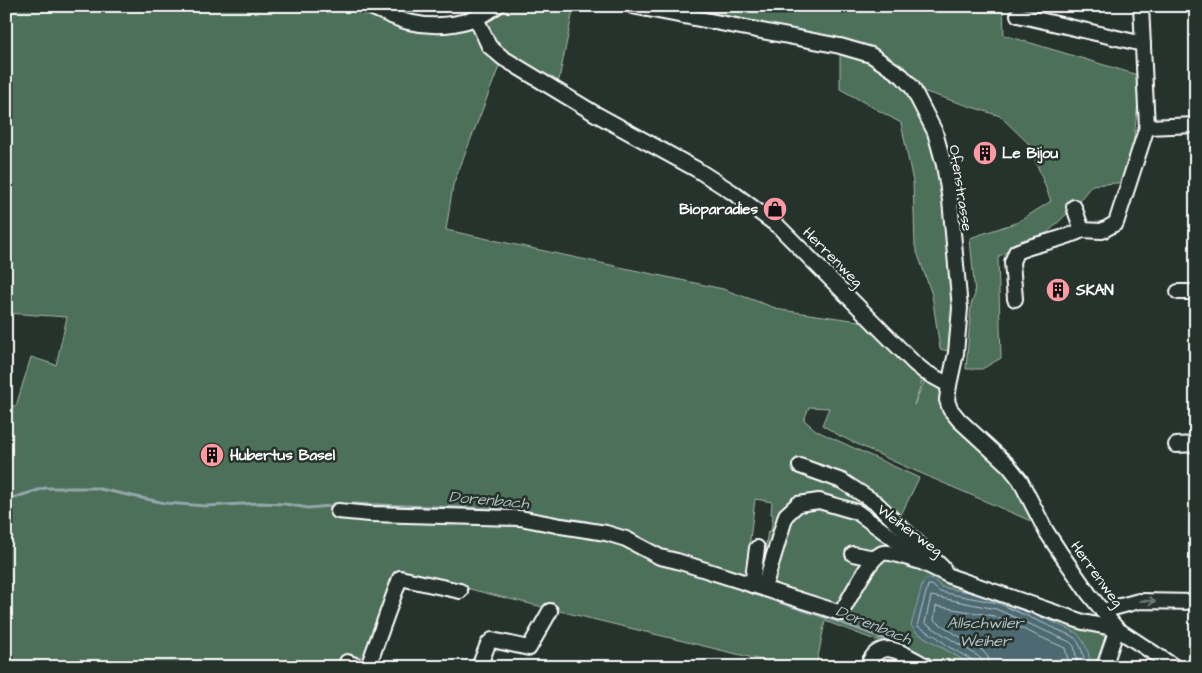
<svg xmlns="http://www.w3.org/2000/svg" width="1202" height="673" viewBox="0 0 1202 673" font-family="'Architects Daughter',sans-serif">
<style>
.green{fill:#4e6f5a;stroke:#a6b7ac;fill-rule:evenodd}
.water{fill:#4d6b73;stroke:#94a6ab}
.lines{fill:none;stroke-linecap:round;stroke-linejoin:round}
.shore{stroke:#b8c4c7;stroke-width:1}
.stream{stroke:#94a6ab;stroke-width:3}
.minor-casing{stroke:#fff;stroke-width:18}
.minor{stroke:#26332d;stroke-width:14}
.oneway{stroke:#727a76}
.labels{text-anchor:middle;stroke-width:5;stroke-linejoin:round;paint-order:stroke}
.poi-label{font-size:15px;font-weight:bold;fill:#fff;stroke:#26332d;text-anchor:start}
.street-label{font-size:15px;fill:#fff;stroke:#26332d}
.water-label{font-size:16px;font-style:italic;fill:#afbcc0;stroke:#26332d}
</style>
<rect width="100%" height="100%" fill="#26332d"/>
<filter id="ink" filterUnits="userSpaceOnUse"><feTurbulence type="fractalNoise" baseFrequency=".02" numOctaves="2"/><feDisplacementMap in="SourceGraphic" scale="10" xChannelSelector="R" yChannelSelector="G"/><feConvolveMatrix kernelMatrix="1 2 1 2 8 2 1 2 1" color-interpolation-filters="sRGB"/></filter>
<g filter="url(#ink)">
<!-- green -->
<g class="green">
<path d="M6,6H416L415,12L407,21L431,26L497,6H574L557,89L502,59L453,185L446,230L723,289L781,310L859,321L869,317L925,372L914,405L927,375L941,388L944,404L1003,465L1016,483L1036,520L1033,522L895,462L840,436L822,425L829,408L809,407L804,420L817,431L919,478L901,515L965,578L1095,630L1105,637L1097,667H1089L1090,662L1000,598L941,587L935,581L916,632L975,667H937L883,640H875L825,621L816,667H790L485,593L399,570L364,654L345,667H6V405L16,406L31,357L56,365L67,317L6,313ZM755,499L772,502L771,514L773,515L771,531H768L765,550L749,547Z"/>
<path d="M632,6H1003L1004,35L1141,76L1129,182L1092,185L1074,207L1047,233L1015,247L998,257L1001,358L982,369H966L971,305L975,294L970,238L1018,222L1051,201L1029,144L1000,116L913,88L944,165L956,353L940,349L932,295L915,246L913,182L901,123L840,89V46Z"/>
</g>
<!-- water -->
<path class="water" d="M928,578L935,581L941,587L1000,598L1077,633C1084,641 1092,655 1089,667H975L916,632L911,626L923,582Z"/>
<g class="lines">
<!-- shore -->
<g class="shore">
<path d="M976,667L974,661L949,647L937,637L917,626L928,585H932L940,592L998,603L1074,637C1081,644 1085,656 1084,667"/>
<path d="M983,667L982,660L978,656L925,623L931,596L996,609L1070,642L1074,646L1078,667"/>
<path d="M990,667L988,657L982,650L957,635L934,620L936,606L994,616L1065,648L1070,667"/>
</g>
<!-- stream -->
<g class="stream">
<path d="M6,500L45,488H95L165,503L206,506L260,503L285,504L308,508L352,504L489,509L506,511"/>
<path d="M545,516L583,521L598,525"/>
<path d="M740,588C791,608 846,621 896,644"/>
<path d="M929,660L943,667"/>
</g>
<!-- minor casing -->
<g class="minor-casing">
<g id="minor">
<path d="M368,6C381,11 395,19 408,22C438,29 472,25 497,6"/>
<path d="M632,6L840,46L871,55L902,76L912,87L935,132L944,165L950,200L960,308L956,353L949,385L947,400L950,409L959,420L1008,465L1020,480L1046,531L1061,554L1089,594L1117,629L1175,667"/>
<path d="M1141,6L1147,127"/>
<path d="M1018,15L1143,44"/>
<path d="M476,18L489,46L503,58L594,113L696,169L732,192L779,227L914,363L925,372L949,385"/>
<path d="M1074,207L1082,230L1102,231L1116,223L1147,127L1196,125"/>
<path d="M1178,292H1196"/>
<path d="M1015,299L1012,262L1016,252C1038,242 1061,241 1082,230"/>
<path d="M1176,445L1196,444"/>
<path d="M800,466L842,481L876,503L943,568"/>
<path d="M338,511L370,514L520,518L561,526L606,533L626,539L660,557L677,561L841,613C849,600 870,556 883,553C892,551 912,560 921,562"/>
<path d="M853,554L875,558"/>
<path d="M752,585L757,548"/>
<path d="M764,588L786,515L798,504L819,501L857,512L890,536L921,562L952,577L1083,622L1117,629"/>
<path d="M1102,611L1139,601L1196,602"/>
<path d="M347,662L360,667"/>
<path d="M368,667L400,578L460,591"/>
<path d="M479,667L488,644L492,640L529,648L550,611"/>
<path d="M867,667C880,633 906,656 928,667"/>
<path d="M1104,667L1117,629"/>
</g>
</g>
<!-- minor -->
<use href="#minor" class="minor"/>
</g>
<!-- one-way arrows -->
<defs><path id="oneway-shaft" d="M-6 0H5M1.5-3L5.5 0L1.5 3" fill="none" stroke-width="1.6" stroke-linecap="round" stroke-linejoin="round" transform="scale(1.25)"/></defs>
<use class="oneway" href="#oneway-shaft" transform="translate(1148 601) rotate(1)"/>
</g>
<!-- icons -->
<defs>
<g id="building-disc" transform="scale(1.25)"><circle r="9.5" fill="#ff9aa2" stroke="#26332d"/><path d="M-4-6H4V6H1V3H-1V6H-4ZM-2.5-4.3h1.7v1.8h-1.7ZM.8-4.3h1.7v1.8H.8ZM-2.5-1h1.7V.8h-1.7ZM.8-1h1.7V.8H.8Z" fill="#111"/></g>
<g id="shop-disc" transform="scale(1.25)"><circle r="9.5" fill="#ff9aa2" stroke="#26332d"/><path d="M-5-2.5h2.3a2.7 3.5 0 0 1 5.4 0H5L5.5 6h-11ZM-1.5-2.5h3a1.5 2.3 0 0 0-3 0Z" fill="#111"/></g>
</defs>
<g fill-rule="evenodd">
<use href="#building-disc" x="985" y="153"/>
<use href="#shop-disc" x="775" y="209"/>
<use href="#building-disc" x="1058" y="290"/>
<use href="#building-disc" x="212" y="455"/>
</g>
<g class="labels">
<!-- poi labels -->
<g class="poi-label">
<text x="1002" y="158">Le Bijou</text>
<text x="758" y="214" text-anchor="end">Bioparadies</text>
<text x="1076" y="295">SKAN</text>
<text x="230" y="460">Hubertus Basel</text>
</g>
<!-- street labels -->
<g class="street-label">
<text transform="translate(961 188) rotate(81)" y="5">Ofenstrasse</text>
<text transform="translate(833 257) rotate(45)" y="5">Herrenweg</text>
<text transform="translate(910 530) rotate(36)" y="5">Weiherweg</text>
<text transform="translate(1097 574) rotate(54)" y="5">Herrenweg</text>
</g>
<!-- water labels -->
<g class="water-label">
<text transform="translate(489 499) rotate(5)" y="6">Dorenbach</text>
<text x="985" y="628">Allschwiler<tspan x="985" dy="18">Weiher</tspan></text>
<text transform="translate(874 624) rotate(22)" y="6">Dorenbach</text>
</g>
</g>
<!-- margin -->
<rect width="1202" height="673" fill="none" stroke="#26332d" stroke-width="25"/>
<rect x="12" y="12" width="1177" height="648" fill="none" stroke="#fff" stroke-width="2" filter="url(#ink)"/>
</svg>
